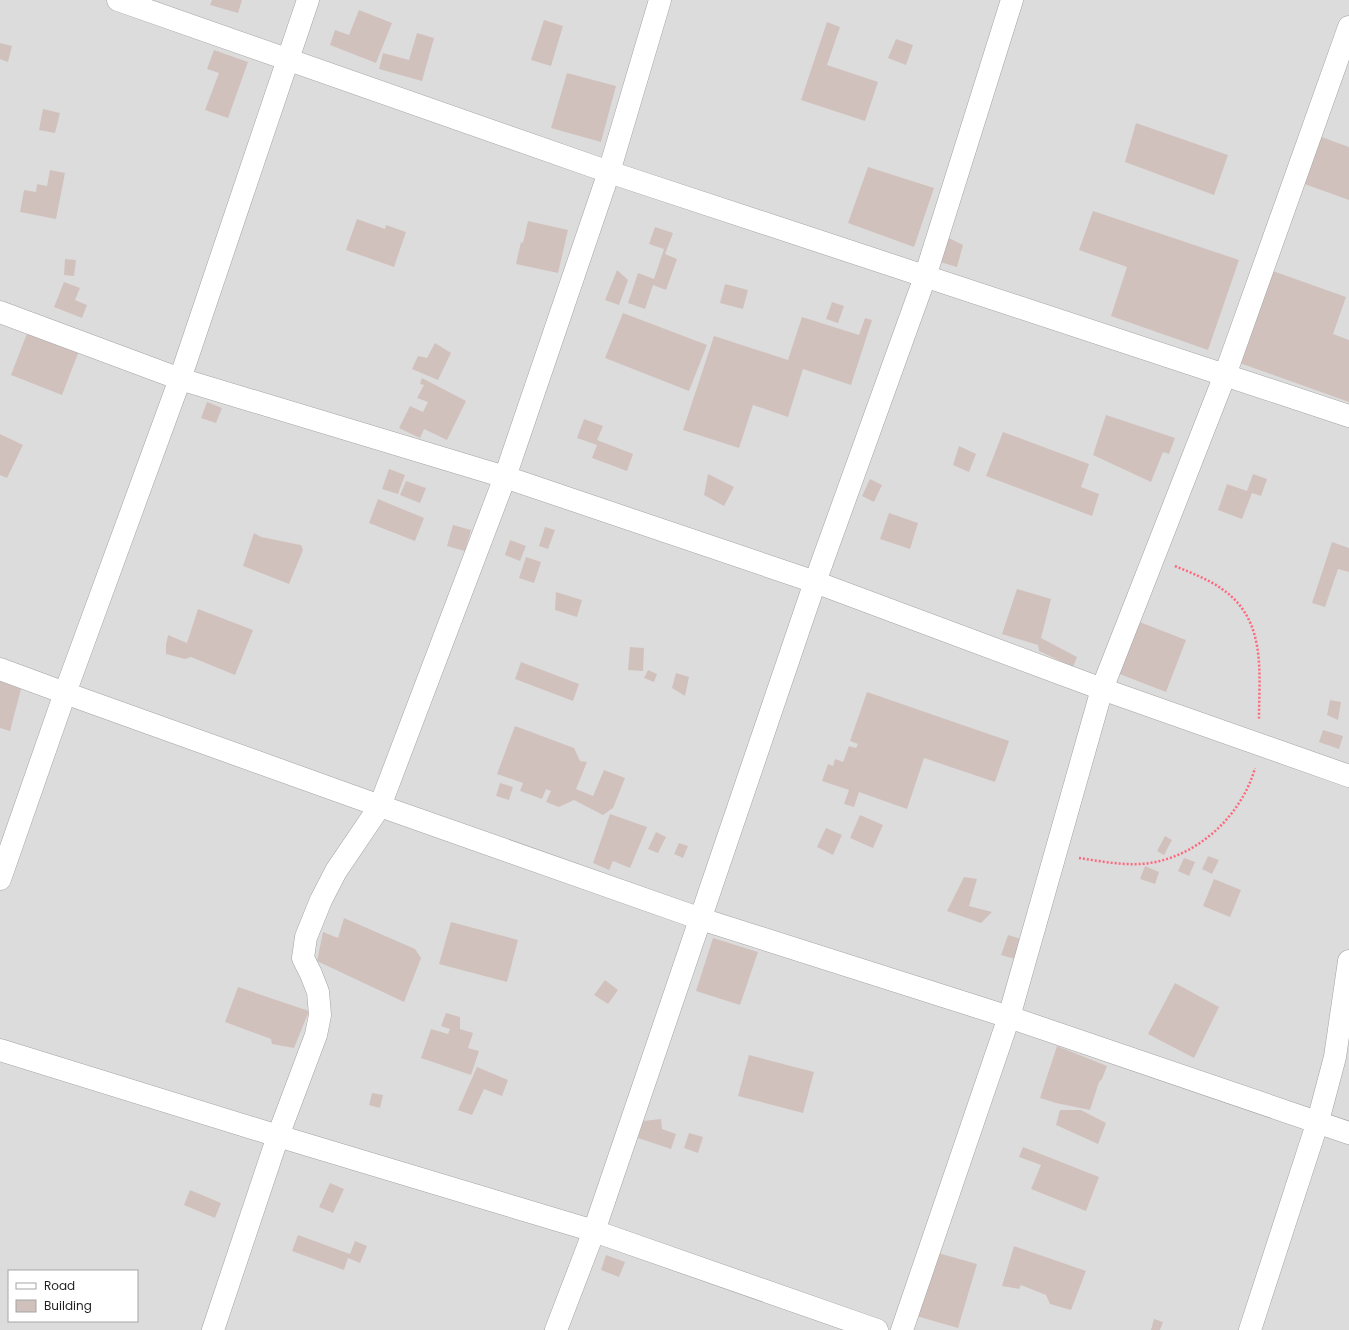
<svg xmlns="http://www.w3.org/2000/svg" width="1349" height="1330" viewBox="0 0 1349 1330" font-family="Poppins,sans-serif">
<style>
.residential{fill:#dddcdc;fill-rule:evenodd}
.building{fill:#d1c1bd}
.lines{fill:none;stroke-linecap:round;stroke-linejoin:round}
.minor-casing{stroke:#a3a3a3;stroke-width:23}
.path{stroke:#ff677c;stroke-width:2.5;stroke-dasharray:2 2;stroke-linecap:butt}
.minor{stroke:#fff;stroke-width:22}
</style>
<rect width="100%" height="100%" fill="#f1e9e4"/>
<!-- residential -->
<path class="residential" d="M0,0H1349V1330H0ZM9,1271H137V1321H9Z"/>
<!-- building -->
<g class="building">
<path d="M212,0H242L238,13L210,5Z"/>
<path d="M359,10L392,23L376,63L330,45L335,30L349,35Z"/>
<path d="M544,20L563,26L551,66L531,60Z"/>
<path d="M827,22L840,27L827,65L878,82L865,121L801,100Z"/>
<path d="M417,33L434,38L422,81L379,69L383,53L409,60Z"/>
<path d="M896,39L913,45L906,65L888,58Z"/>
<path d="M0,43L12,46L8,62L0,59Z"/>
<path d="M214,50L248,62L228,118L205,110L219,73L207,69Z"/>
<path d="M567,73L616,86L601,142L551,128Z"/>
<path d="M43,109L60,113L55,133L39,130Z"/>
<path d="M1136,123L1228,155L1214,195L1125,162Z"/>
<path d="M1316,135L1349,147V200L1299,182Z"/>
<path d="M868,167L934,188L914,247L848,223Z"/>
<path d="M50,170L65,173L56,219L20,212L24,190L36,192L37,184L47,186Z"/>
<path d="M1093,211L1239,260L1208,350L1111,316L1127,267L1079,250Z"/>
<path d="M357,219L385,229L386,225L406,232L394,267L346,250Z"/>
<path d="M528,221L568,230L558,273L516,264L521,242L523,243Z"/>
<path d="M655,227L673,233L665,254L677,259L666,290L653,285L645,309L628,303L638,273L654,279L664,249L649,244Z"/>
<path d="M947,237L963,245L957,267L940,262Z"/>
<path d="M65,259L76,260L74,276L64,275Z"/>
<path d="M1267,269L1346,297L1333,334L1349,340V402L1234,361Z"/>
<path d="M617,270L628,280L619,305L605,300Z"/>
<path d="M64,282L80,288L75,300L87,305L82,318L54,307Z"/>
<path d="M725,284L748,290L743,309L720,303Z"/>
<path d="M832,302L844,306L838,323L826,319Z"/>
<path d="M623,313L707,345L689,391L605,358Z"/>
<path d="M802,317L859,335L865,318L872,320L851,385L803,369L788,417L753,405L739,448L683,430L714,336L788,360Z"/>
<path d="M31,323L82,343L62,395L11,375Z"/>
<path d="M435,343L451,353L438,380L412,369L418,356L427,358Z"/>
<path d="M422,378L466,401L447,440L424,429L420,438L399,428L410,406L423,412L428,402L417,398L424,385L420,384Z"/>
<path d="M207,402L222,408L216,423L201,418Z"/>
<path d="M1106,415L1175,438L1169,454L1163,452L1151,482L1093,455Z"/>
<path d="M584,419L603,426L597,440L633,454L627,471L592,458L597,445L577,438Z"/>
<path d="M1003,432L1089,464L1081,487L1099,494L1092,516L986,476Z"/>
<path d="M0,434L23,445L7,478L0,475Z"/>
<path d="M959,446L976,454L969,472L953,465Z"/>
<path d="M389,469L405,475L398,494L382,489Z"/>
<path d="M708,474L734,487L724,506L704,495Z"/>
<path d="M1253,474L1267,479L1261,496L1252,493L1242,519L1218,510L1227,484L1247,491Z"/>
<path d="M870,479L882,485L874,502L862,496Z"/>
<path d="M406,481L426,488L420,503L400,495Z"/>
<path d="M378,499L424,518L415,541L369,523Z"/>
<path d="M889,513L918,523L910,549L880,539Z"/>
<path d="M453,525L471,530L465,551L447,546Z"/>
<path d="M545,527L555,530L548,549L539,546Z"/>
<path d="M254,533L261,537L301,545L303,550L289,584L243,566Z"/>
<path d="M510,540L526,546L520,561L505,555Z"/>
<path d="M1332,542L1349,548V572L1338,569L1325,607L1312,603Z"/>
<path d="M526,557L541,562L534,583L519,578Z"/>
<path d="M1017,589L1051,599L1041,638L1077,657L1073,667L1039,651L1038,645L1002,634Z"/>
<path d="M556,592L582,600L577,617L555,610Z"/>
<path d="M198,609L253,630L235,675L191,657L185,659L166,654V645L168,635L187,643Z"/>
<path d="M1137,621L1186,640L1166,692L1117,673Z"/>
<path d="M630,647L644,648L643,671L628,670Z"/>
<path d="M521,662L579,684L573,701L515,679Z"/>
<path d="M648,670L657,674L654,682L644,678Z"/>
<path d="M676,673L689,677L685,696L672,688Z"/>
<path d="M0,681L21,689L10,731L0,728Z"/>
<path d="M867,692L1009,741L995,782L924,758L907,809L859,792L854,807L844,804L849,790L822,781L828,764L833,766L835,759L843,762L849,746L856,748L858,744L850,741Z"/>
<path d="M1330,700L1341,702L1338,720L1327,715Z"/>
<path d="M515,726L574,748L580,761L587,762L576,789L593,796L604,770L625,778L613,808L603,815L574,800L559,807L546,802L551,791L546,789L542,799L520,791L523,783L497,774Z"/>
<path d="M1323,730L1343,736L1339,749L1319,742Z"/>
<path d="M500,783L513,787L509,800L496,796Z"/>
<path d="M610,814L647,827L630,868L613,861L609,870L593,863Z"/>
<path d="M860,815L883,825L873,848L850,838Z"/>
<path d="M826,828L842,835L833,855L817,847Z"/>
<path d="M656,832L666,837L658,853L648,849Z"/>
<path d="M1165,836L1172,840L1164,855L1157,851Z"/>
<path d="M679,843L688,846L683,858L674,854Z"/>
<path d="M1208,856L1219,860L1212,874L1202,869Z"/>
<path d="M1184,858L1195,862L1189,876L1178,871Z"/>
<path d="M1145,866L1159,872L1155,884L1140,879Z"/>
<path d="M964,877L977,879L969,906L992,912L981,923L947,911Z"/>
<path d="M1214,879L1241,890L1230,917L1203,906Z"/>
<path d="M344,918L415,949L421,958L404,1002L317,961L323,932L338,938Z"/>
<path d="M451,922L518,940L507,982L439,964Z"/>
<path d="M1008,935L1021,939L1015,959L1001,955Z"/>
<path d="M713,938L758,952L740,1005L696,991Z"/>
<path d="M605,980L618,990L608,1004L594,995Z"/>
<path d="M1175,983L1219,1007L1194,1058L1148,1034Z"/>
<path d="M238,987L309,1011L294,1048L272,1044L271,1039L225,1022Z"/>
<path d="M446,1013L460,1017V1029L473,1033L468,1048L479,1051L471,1075L421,1058L431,1029L448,1034L450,1029L441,1026Z"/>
<path d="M1057,1046L1107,1066L1102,1079L1099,1082L1090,1110L1056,1103L1040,1098Z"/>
<path d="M749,1055L814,1072L803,1113L738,1096Z"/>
<path d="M477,1067L508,1080L502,1096L484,1089L472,1115L458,1110Z"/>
<path d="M372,1093L383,1095L380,1108L369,1105Z"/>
<path d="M1060,1110H1081L1106,1123L1098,1144L1056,1125Z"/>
<path d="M661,1119L662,1129L676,1134L671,1149L638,1138L643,1121Z"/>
<path d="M689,1133L703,1137L698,1153L684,1148Z"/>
<path d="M1023,1147L1099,1177L1086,1211L1031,1189L1041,1165L1019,1157Z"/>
<path d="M330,1183L344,1189L333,1213L319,1207Z"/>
<path d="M190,1190L221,1203L215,1218L184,1205Z"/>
<path d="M298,1235L350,1254L355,1241L367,1246L360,1263L348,1258L344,1270L292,1251Z"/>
<path d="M1014,1246L1086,1271L1071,1310L1050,1304L1046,1295L1021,1285L1019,1289L1002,1286Z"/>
<path d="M938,1253L977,1264L958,1328L913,1315Z"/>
<path d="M606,1255L625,1262L619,1277L601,1270Z"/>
<path d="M1154,1319L1163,1322L1160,1330H1151Z"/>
</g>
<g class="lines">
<!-- minor casing -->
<g class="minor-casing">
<g id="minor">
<path d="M118,0L609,172L1349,416"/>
<path d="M0,312L180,379L505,477L815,582L1102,689L1349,776"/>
<path d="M0,669L65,693L380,806L701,919L1009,1017L1349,1133"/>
<path d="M0,879L65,693L180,379L308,0"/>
<path d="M0,1050L278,1136L594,1231L877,1330"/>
<path d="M213,1330L278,1136L316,1035L320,1015L318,992L311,974L303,958L306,937L321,900L336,871L380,806L505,477L609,172L660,0"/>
<path d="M556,1330L594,1231L815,582L925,277L1012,0"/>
<path d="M902,1330L1009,1017L1102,689L1225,375L1349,27"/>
<path d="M1250,1330L1318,1121L1335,1057L1349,961"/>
</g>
</g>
<!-- path -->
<g class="path">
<path d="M1175,566C1191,573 1208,579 1222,589C1267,620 1259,672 1259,719"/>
<path d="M1079,858C1099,861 1120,865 1140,864C1193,861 1241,818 1255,768"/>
</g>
<!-- minor -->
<use href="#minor" class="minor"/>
</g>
<!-- legend -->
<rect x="8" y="1270" width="130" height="52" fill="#ffffff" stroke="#a5a5a5"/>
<rect x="16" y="1283" width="20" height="6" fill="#ffffff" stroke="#a5a5a5"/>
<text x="44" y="1290" font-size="12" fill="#1f1f1f">Road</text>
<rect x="16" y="1300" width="20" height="12" fill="#d1c1bd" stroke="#a5a5a5"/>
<text x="44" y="1310" font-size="12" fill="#1f1f1f">Building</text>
</svg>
